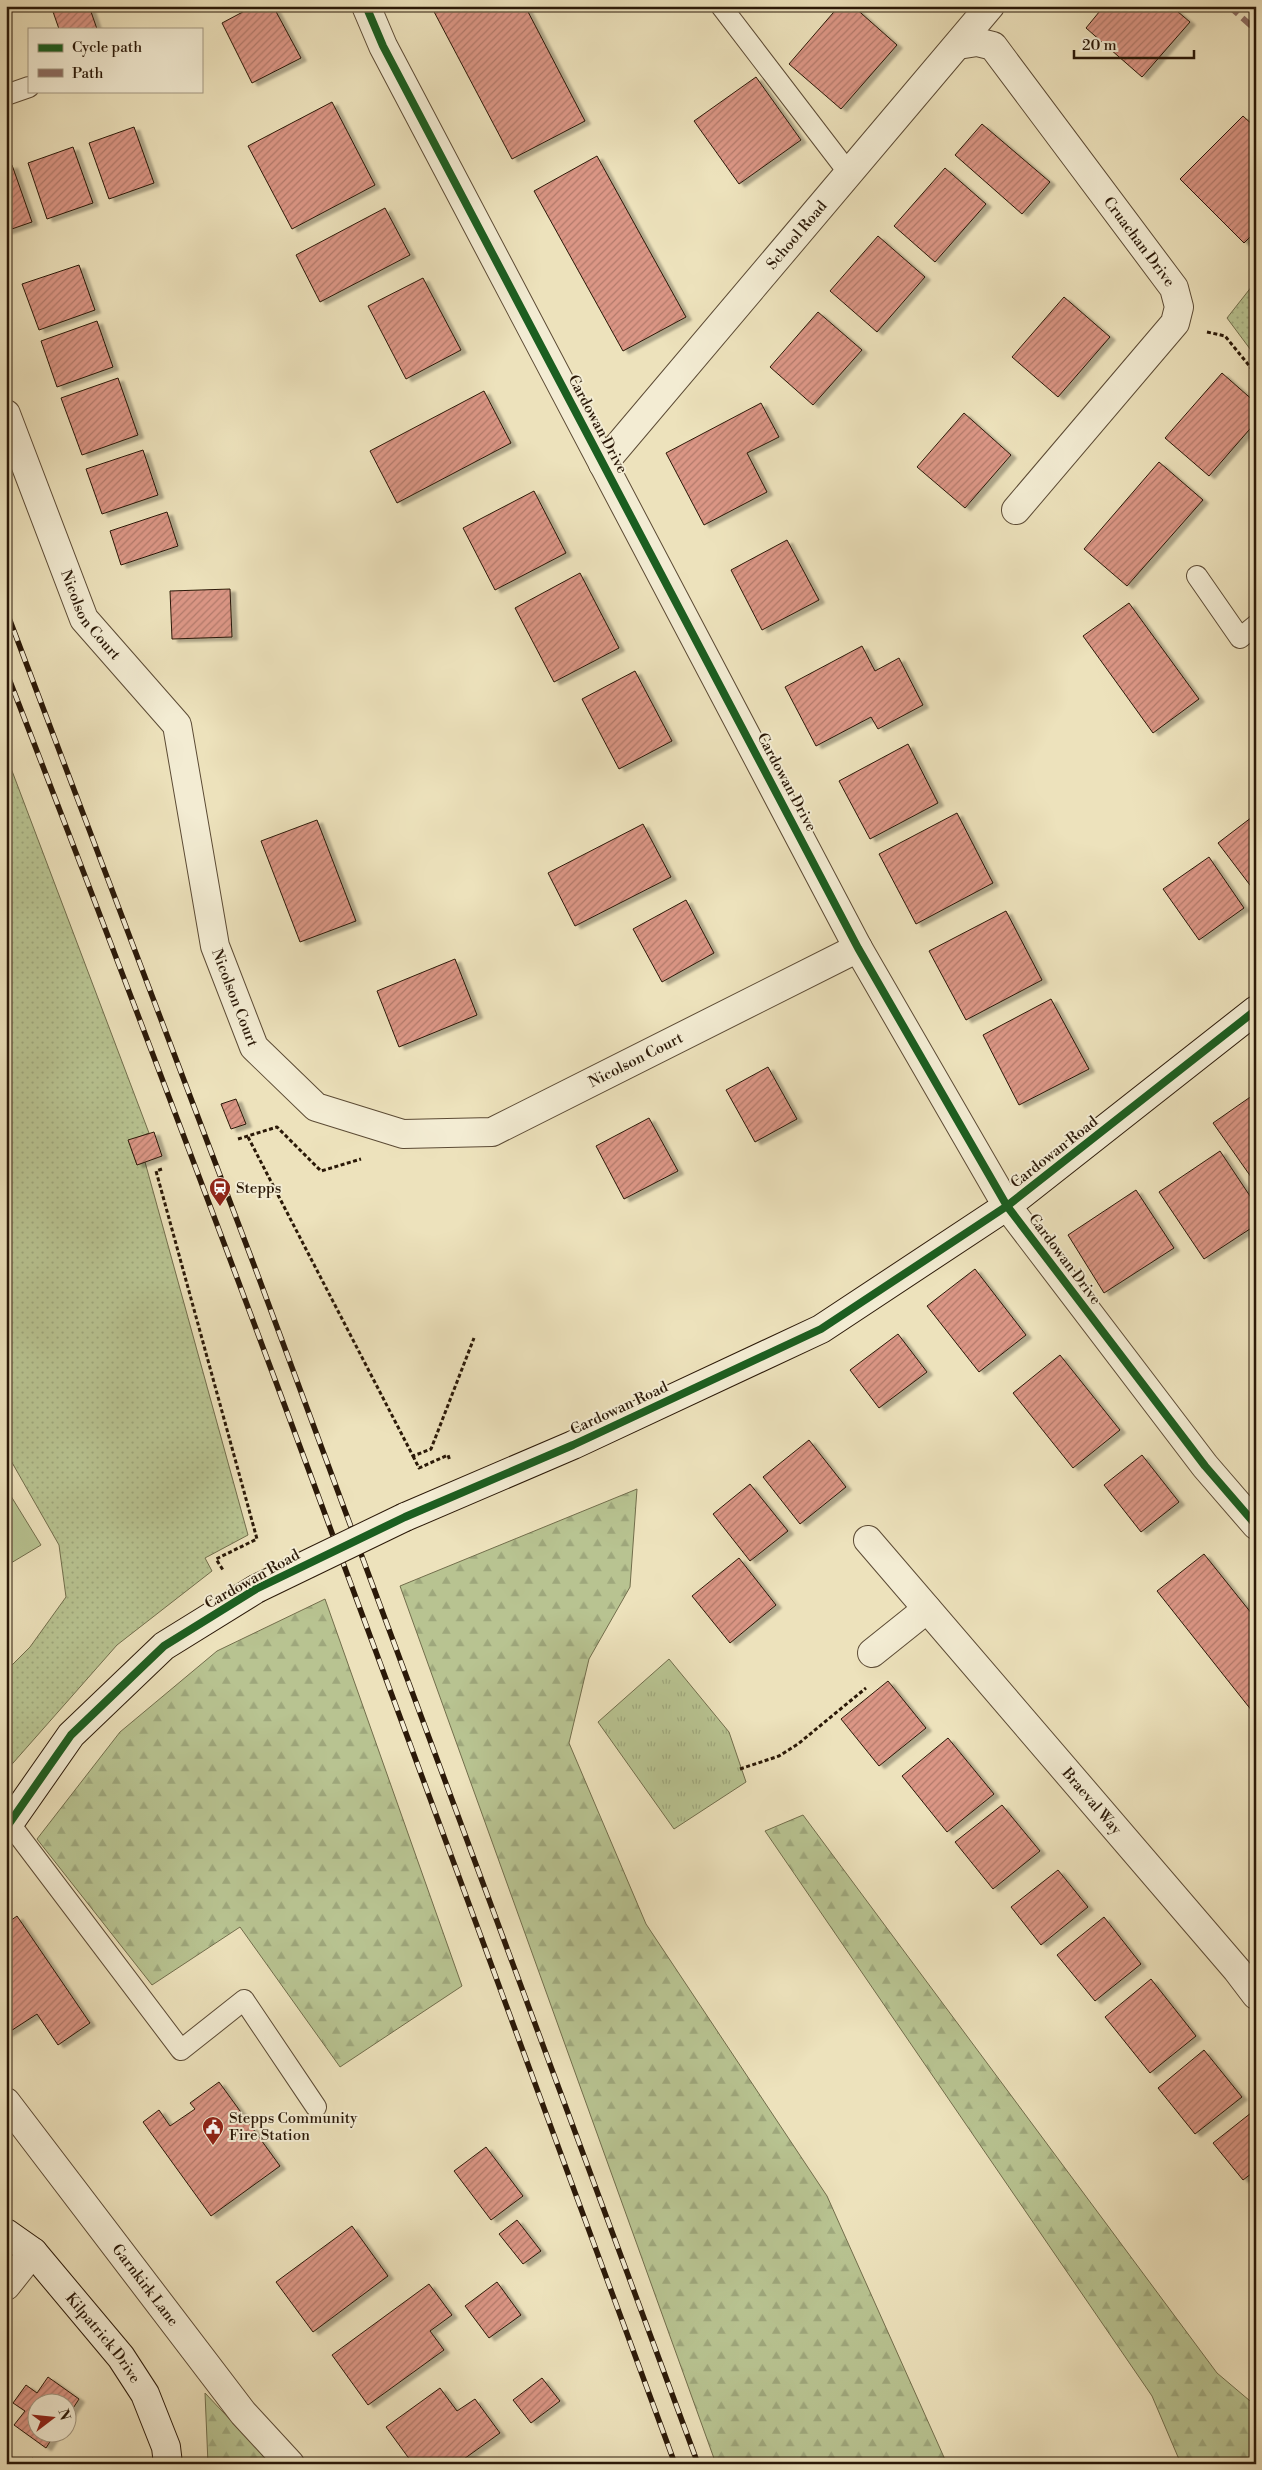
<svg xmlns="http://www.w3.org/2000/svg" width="1262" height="2470" viewBox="0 0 1262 2470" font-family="'Libre Bodoni',serif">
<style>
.grass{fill:url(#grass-dots);stroke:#726e4c}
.forest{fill:url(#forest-firs);stroke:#726e4c}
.park{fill:url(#park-tufts);stroke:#726e4c}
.pitch{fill:#b8c391;stroke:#726e4c}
.building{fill:url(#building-hatch);stroke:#2b1908;filter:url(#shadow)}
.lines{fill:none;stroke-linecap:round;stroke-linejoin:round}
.lane-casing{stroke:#5c4b35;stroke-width:22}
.street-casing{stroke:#5c4b35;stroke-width:30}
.secondary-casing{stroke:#2b1908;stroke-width:30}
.path{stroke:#2b1908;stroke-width:3;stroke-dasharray:4 2.5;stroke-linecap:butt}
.lane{stroke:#f3ecd3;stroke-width:20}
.street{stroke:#f3ecd3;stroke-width:28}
.secondary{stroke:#f3ecd3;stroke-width:28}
.rail-casing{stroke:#2b1908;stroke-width:5.5}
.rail{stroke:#f3ecd3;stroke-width:4;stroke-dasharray:11;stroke-linecap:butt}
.secondary-bridge-casing{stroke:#2b1908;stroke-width:30;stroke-linecap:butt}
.secondary-bridge{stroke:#f3ecd3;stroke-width:28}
.quiet{stroke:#8d6e63;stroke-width:6;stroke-dasharray:12 6;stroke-linecap:butt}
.cycleway-casing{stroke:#f3ecd3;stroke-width:11}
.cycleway{stroke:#1b5e20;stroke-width:8}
.labels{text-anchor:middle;stroke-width:4;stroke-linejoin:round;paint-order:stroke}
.street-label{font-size:15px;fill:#2b1908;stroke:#f3ecd3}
.poi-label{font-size:15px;fill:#2b1908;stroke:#f3ecd3;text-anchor:start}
</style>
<defs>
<pattern id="grass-dots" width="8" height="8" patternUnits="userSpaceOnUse" patternTransform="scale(1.25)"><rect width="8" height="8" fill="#b8c391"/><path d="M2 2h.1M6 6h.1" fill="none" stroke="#9ea77c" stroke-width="1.8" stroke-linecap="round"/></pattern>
<pattern id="forest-firs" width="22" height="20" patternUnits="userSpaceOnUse" patternTransform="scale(1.25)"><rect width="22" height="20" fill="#b8c391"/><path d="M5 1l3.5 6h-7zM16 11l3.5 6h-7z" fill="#9ea77c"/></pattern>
<pattern id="park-tufts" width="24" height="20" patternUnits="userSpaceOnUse" patternTransform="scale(1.25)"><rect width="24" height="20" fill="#b8c391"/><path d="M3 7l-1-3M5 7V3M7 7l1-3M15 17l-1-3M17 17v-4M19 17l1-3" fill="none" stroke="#9ea77c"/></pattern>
<pattern id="building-hatch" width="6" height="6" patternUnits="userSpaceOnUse" patternTransform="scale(1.25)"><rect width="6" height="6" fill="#db9685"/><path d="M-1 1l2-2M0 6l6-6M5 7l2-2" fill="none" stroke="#b27a6b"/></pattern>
<filter id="shadow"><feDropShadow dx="5.5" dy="3" stdDeviation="1" flood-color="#0004"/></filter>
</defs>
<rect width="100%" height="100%" fill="#ede2bc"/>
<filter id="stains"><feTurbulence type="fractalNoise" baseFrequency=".004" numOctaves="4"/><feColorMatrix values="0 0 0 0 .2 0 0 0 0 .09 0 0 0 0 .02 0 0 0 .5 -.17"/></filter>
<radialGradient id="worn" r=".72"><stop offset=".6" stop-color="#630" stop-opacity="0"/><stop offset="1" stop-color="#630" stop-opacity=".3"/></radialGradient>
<!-- grass -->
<g class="grass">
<path d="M1256,281V357L1227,318Z"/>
<path d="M6,755L149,1133L129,1141L137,1165L145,1162L248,1535L205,1558L212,1571L117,1645L6,1771V1671L30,1647L66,1597L59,1545L6,1452Z"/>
</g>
<!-- forest -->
<g class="forest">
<path d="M637,1489L630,1587L589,1659L569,1743L646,1924L827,2196L947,2464H716L400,1586Z"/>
<path d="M325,1599L462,1986L340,2067L240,1927L152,1985L37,1839L120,1732L217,1651Z"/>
<path d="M803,1815L1217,2373L1256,2406V2464H1181L1152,2396L765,1831Z"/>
<path d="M205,2393L272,2464H208Z"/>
</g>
<!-- park -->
<path class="park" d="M669,1659L729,1732L746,1782L674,1829L598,1722Z"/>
<!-- pitch -->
<path class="pitch" d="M6,1488L41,1545L6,1566Z"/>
<!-- building -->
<g class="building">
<path d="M51,6H89L97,29H59Z"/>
<path d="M254,6H273L301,58L252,83L222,23Z"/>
<path d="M431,6H525L585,121L512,159Z"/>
<path d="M839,6H853L897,45L841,109L789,64Z"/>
<path d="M1104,6H1171L1190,22L1142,77L1086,28Z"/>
<path d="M756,77L801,140L739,184L694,121Z"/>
<path d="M332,102L375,185L292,229L248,146Z"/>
<path d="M1243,116L1256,128V231L1244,243L1180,179Z"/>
<path d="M982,124L1050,182L1022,214L955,155Z"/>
<path d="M134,127L154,183L109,199L89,143Z"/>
<path d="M73,147L93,203L47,219L28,163Z"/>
<path d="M597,156L686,317L623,351L534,191Z"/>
<path d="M12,165L32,222L6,231V167Z"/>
<path d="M945,168L986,204L935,262L894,226Z"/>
<path d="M385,208L410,255L320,302L296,255Z"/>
<path d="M878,236L925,277L877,332L830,291Z"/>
<path d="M79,265L95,310L39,330L22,284Z"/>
<path d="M423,278L461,350L406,379L368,306Z"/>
<path d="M1064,297L1110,337L1058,397L1012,357Z"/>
<path d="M818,312L862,350L813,405L770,367Z"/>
<path d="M97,321L113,367L57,387L41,341Z"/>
<path d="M1222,373L1256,403V422L1209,476L1165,438Z"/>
<path d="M118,378L138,435L82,455L61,398Z"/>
<path d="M484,391L511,443L397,503L370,451Z"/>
<path d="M761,403L779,437L747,453L767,492L704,525L666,453Z"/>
<path d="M964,413L1011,455L965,508L917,467Z"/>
<path d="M143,450L158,495L102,514L86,469Z"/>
<path d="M1159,462L1203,500L1127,586L1084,549Z"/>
<path d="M534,491L566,553L495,590L463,528Z"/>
<path d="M167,512L178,546L121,565L110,531Z"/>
<path d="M787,540L819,600L762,630L731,570Z"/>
<path d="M580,573L619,648L554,682L515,608Z"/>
<path d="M230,589L232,637L172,639L170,591Z"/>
<path d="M1129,603L1199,699L1153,733L1083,636Z"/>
<path d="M862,646L875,671L899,658L923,705L878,729L871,717L816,746L785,687Z"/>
<path d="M635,671L672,741L619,769L582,699Z"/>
<path d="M908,744L938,803L870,839L839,781Z"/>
<path d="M957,813L993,883L916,924L879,854Z"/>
<path d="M1256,814V893L1218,843Z"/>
<path d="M317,820L356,921L300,942L261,841Z"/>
<path d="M643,824L671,877L575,926L548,873Z"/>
<path d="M1209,857L1244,908L1199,940L1163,889Z"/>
<path d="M686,900L714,953L662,982L633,929Z"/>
<path d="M1006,911L1042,980L966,1020L929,951Z"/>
<path d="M455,959L477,1015L399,1047L377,991Z"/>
<path d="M1051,999L1089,1069L1019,1105L983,1035Z"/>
<path d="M768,1067L797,1119L755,1142L726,1090Z"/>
<path d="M1256,1093V1184L1213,1123Z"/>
<path d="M236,1099L246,1124L231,1129L221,1104Z"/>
<path d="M649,1118L678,1171L624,1199L596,1146Z"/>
<path d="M154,1132L162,1156L137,1165L128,1140Z"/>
<path d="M1220,1151L1256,1205V1225L1204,1259L1159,1192Z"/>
<path d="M1136,1190L1174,1248L1104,1293L1068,1235Z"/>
<path d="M975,1269L1026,1335L979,1372L927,1306Z"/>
<path d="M898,1334L927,1372L879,1408L850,1370Z"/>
<path d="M1060,1355L1120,1430L1073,1468L1013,1393Z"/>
<path d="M809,1440L846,1487L800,1524L763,1477Z"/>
<path d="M1142,1455L1179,1502L1141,1532L1104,1485Z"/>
<path d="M750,1484L788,1531L750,1561L713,1514Z"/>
<path d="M1204,1554L1256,1619V1716L1157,1591Z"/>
<path d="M739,1558L776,1605L730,1643L692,1596Z"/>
<path d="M888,1681L926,1728L879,1766L841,1719Z"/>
<path d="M948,1738L994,1794L947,1832L902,1776Z"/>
<path d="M1002,1805L1040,1851L993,1889L955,1842Z"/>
<path d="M1058,1870L1088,1907L1041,1945L1011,1907Z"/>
<path d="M17,1916L90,2023L58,2045L37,2014L6,2034V1924Z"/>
<path d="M1104,1917L1141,1964L1095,2001L1057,1955Z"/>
<path d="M1151,1979L1196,2036L1150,2073L1105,2017Z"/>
<path d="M1204,2050L1242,2097L1195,2134L1158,2088Z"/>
<path d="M219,2082L280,2166L211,2216L143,2122L159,2110L170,2126L195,2109L190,2103Z"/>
<path d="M1256,2109V2170L1243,2180L1213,2143Z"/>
<path d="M486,2147L523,2196L491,2220L454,2171Z"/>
<path d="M517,2220L541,2251L523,2264L499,2234Z"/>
<path d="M352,2226L388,2276L313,2332L276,2282Z"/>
<path d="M497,2282L521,2315L489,2338L465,2306Z"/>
<path d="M429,2284L452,2315L430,2331L444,2350L368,2405L332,2355Z"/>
<path d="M48,2377L79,2399L68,2416V2402H38V2432H56L46,2448L14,2425L25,2411L13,2403L26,2385L37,2393Z"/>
<path d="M542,2378L560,2401L531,2423L513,2400Z"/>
<path d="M440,2388L457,2411L475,2399L500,2433L457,2464H413L386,2427Z"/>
<path d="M32,2458L45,2464H29Z"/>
</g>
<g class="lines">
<!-- lane casing -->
<g class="lane-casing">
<g id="lane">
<path d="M721,6L848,172"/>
<path d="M6,95L29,87"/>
<path d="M1197,576L1240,638L1256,625"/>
<path d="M10,1824L181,2050L244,2000L316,2107"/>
</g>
</g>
<!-- street casing -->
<g class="street-casing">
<g id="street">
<path d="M366,6L383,46L858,948L1007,1206L1205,1466L1256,1525"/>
<path id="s1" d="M958,45L977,42L993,46L1174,288L1179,307L1175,323L1016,510"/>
<path id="s2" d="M6,414L84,619L177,725L215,946L254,1047L316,1107L403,1134L492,1132L858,948"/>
<path id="s3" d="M603,464L990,6"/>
<path id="s4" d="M868,1540L1237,1970L1256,1995"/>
<path d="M872,1653L927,1609"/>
<path id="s5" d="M6,2102L243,2413L290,2464"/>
<path d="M6,2286L33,2252"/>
</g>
</g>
<!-- secondary casing -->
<g class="secondary-casing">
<g id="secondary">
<path d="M405,1517L573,1445L821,1329L1007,1206L1256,1010"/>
<path d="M6,1828L71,1735L164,1646L256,1589"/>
<path id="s6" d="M6,2233L33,2252L121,2357L145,2394L166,2447L168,2464"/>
</g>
</g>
<!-- path -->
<g class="path">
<path d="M1207,332L1225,336L1256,374"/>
<path d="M248,1137L413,1456L431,1449L474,1338"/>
<path d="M238,1139L277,1127L321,1171L361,1159"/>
<path d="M162,1169L156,1171L257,1539L216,1559L223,1570"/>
<path d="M413,1456L419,1468L448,1455L450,1461"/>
<path d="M740,1769L779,1756L798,1744L866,1688"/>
</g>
<!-- lane -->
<use href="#lane" class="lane"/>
<!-- street -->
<use href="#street" class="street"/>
<!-- secondary -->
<use href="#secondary" class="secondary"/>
<!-- rail casing -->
<g class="rail-casing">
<g id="rail">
<path d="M6,610L257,1273L698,2464"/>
<path d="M6,671C237,1266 454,1865 675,2464"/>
</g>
</g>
<!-- rail -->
<use href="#rail" class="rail"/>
<!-- secondary-bridge casing -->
<g class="secondary-bridge-casing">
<path id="secondary-bridge" d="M256,1589L405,1517"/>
</g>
<!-- secondary-bridge -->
<use href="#secondary-bridge" class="secondary-bridge"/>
<!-- quiet -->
<path class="quiet" d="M1229,6L1256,30"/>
<!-- cycleway casing -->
<g class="cycleway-casing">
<g id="cycleway">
<path d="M366,6L383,46L858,948L1007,1206L1205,1466L1256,1525"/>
<path d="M6,1828L71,1735L164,1646L256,1589L405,1517L573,1445L821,1329L1007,1206L1256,1010"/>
</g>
</g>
<!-- cycleway -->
<use href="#cycleway" class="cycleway"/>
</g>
<!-- icons -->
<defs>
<g id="station-pin" transform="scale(1.125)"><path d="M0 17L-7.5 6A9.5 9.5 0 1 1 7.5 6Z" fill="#8f2418" stroke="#f3ecd3"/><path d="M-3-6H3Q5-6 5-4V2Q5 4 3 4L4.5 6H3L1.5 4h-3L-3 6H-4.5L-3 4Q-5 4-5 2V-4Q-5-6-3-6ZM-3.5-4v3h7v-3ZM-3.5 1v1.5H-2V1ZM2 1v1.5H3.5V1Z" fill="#fff"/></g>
<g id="civic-pin" transform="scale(1.125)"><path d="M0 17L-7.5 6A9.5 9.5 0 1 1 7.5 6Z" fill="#8f2418" stroke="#f3ecd3"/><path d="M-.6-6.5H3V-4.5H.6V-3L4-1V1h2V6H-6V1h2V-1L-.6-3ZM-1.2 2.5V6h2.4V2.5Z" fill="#fff"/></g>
</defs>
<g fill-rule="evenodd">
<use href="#station-pin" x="220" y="1188"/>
<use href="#civic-pin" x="213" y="2127"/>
</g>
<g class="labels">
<!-- street labels -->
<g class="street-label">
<text dy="5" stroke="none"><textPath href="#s3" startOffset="300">School Road</textPath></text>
<text dy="5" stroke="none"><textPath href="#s1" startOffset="280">Cruachan Drive</textPath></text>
<text transform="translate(598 424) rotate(62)" y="5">Cardowan Drive</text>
<text dy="5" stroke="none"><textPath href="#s2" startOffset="219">Nicolson Court</textPath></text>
<text transform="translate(787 782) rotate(62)" y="5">Cardowan Drive</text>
<text dy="5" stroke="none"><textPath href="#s2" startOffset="640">Nicolson Court</textPath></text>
<text dy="5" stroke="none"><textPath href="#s2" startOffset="1120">Nicolson Court</textPath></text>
<text transform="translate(1054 1152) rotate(-38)" y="5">Cardowan Road</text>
<text transform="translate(1065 1259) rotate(53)" y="5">Cardowan Drive</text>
<text transform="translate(619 1408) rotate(-25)" y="5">Cardowan Road</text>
<text transform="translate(252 1579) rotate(-29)" y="5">Cardowan Road</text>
<text dy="5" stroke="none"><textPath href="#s4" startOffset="344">Braeval Way</textPath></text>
<text dy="5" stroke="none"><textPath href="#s5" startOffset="230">Garnkirk Lane</textPath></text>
<text dy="5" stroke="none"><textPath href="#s6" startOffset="144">Kilpatrick Drive</textPath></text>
</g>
<!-- poi labels -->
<g class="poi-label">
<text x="236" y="1193">Stepps</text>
<text x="229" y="2123">Stepps Community<tspan x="229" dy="17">Fire Station</tspan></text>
</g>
</g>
<!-- margin -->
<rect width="1262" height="2470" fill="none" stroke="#ede2bc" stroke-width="25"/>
<rect x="8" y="8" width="1247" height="2455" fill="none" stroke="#2b1908" stroke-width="2.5"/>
<rect x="12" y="12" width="1237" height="2445" fill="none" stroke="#2b1908"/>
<!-- legend -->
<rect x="28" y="28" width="175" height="65" fill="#f3ecd3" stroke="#a39882"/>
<rect x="38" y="44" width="25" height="8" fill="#1b5e20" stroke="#a39882"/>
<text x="72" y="52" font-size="15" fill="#2b1908">Cycle path</text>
<rect x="38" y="69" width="25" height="8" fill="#8d6e63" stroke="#a39882"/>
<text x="72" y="78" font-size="15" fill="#2b1908">Path</text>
<!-- north arrow -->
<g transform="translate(52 2418) rotate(74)"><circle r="24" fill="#f3ecd3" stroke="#a39882"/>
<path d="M0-4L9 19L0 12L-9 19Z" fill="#8f2418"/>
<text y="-8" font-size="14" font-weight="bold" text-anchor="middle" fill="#2b1908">N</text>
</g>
<!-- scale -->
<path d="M1074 50v8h120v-8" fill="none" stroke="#2b1908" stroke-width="2.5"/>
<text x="1082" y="50" font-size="15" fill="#2b1908" stroke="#f3ecd3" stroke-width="4" paint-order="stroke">20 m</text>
<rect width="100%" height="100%" filter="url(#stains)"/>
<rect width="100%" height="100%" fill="url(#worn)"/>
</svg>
